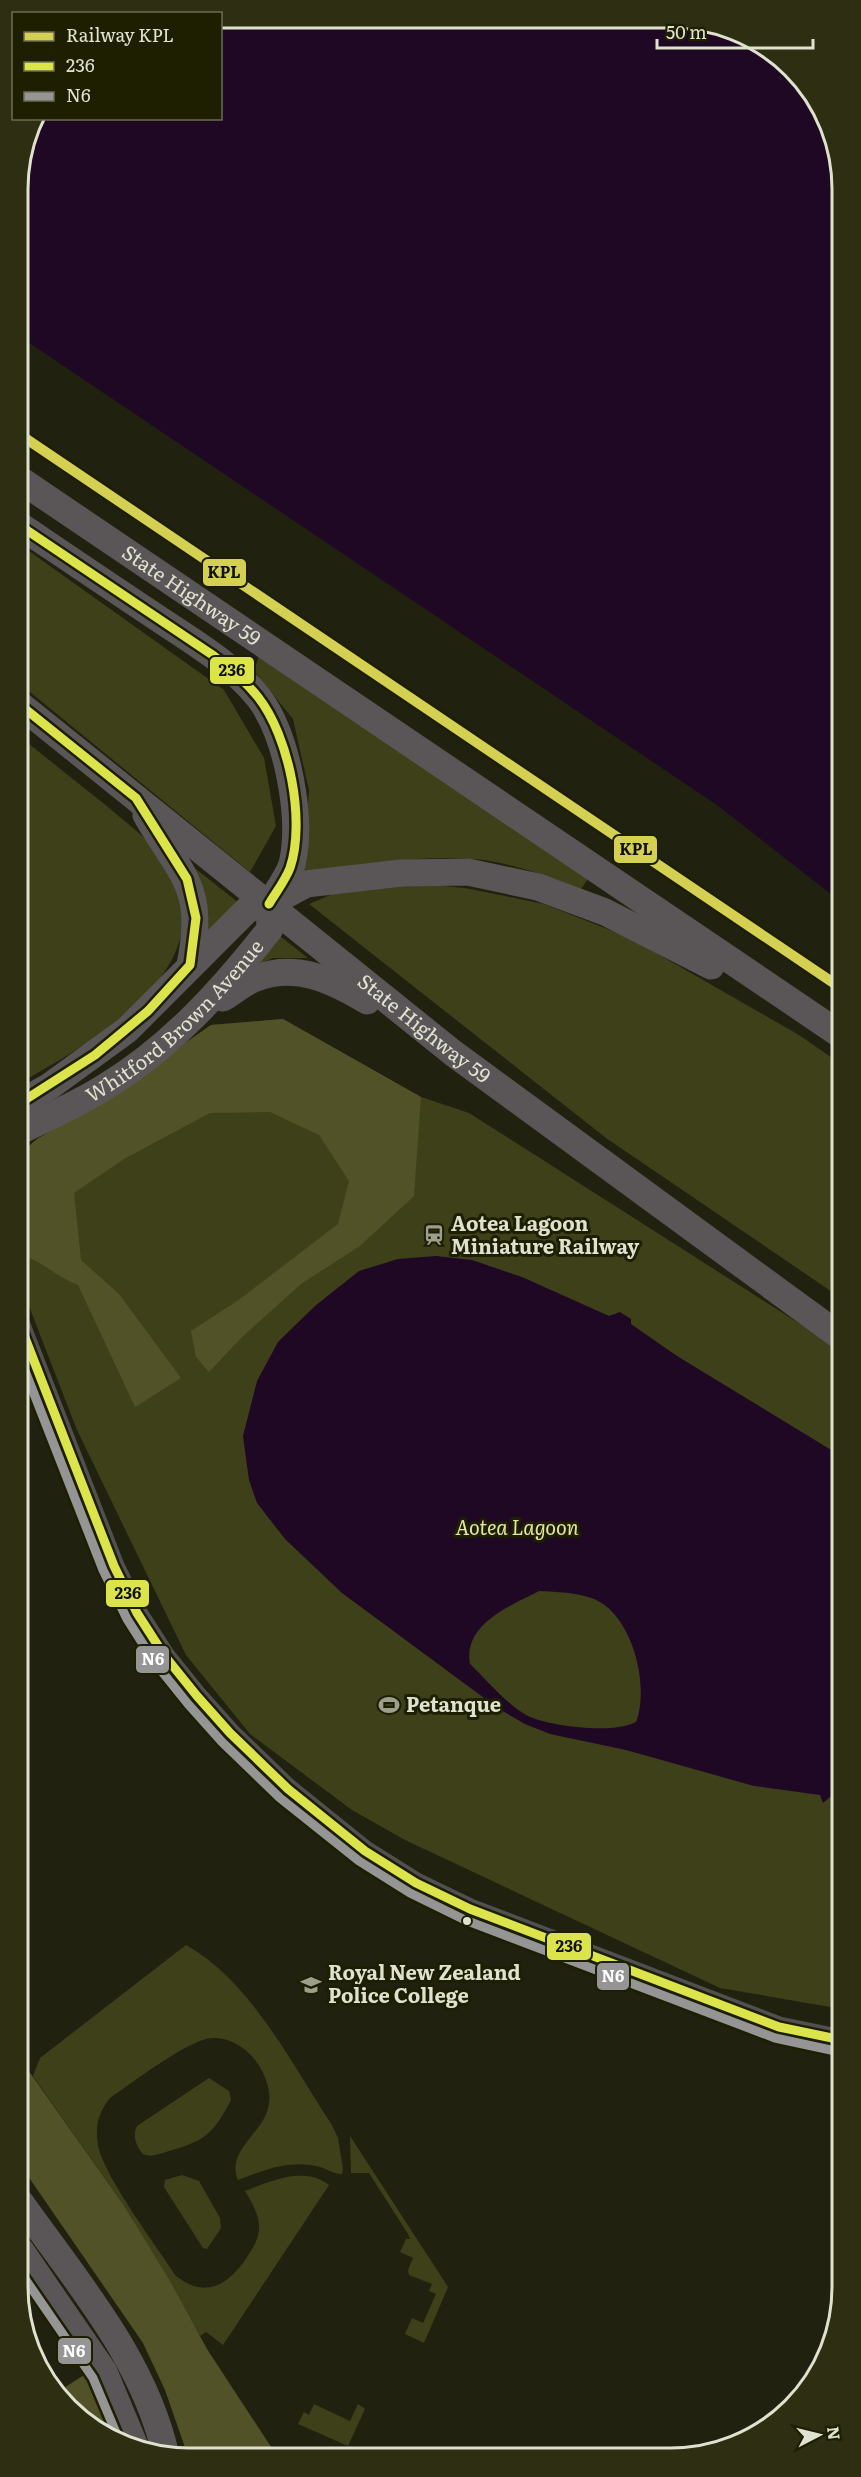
<svg xmlns="http://www.w3.org/2000/svg" width="861" height="2477" viewBox="0 0 861 2477" font-family="Literata,serif">
<style>
.green{fill:#3e401a}
.forest{fill:#515227}
.water{fill:#1e0823;fill-rule:evenodd}
.lines{fill:none;stroke-linecap:round;stroke-linejoin:round}
.minor{stroke:#524f51;stroke-width:21}
.major{stroke:#5a5657;stroke-width:27}
.bus-1-casing{stroke:#1e1f01;stroke-width:14}
.bus-2-casing{stroke:#1e1f01;stroke-width:14}
.bus-1{stroke:#dce44c;stroke-width:9}
.bus-2{stroke:#959595;stroke-width:9}
.rail-1-casing{stroke:#1e1f01;stroke-width:15}
.rail-1{stroke:#d4d152;stroke-width:10}
.bus-dot{fill:#e0e2d0;stroke:#1e1f01;stroke-width:2}
.labels{text-anchor:middle;stroke-width:6;stroke-linejoin:round;paint-order:stroke}
.street-label{font-size:20px;fill:#e0e2d0;stroke:#1e1f01}
.poi-label{font-size:20px;font-weight:bold;fill:#e0e2d0;stroke:#1e1f01;text-anchor:start}
.park-label{font-size:20px;font-style:italic;fill:#e3e79a;stroke:#1e1f01}
.rim{fill:none;stroke:#e0e2d0;stroke-width:3}
.line-badge{stroke:#1e1f01;stroke-width:2}
.badge-label{font-size:16px;text-anchor:middle;font-weight:bold;fill:#fff}
.pale-badge-label{font-size:16px;text-anchor:middle;font-weight:bold;fill:#111}
</style>
<rect width="100%" height="100%" fill="#212110"/>
<!-- green -->
<g class="green">
<path d="M19,544L224,690L264,758L276,826L250,872L19,683Z"/>
<path d="M259,656L590,876L581,889C551,877 505,861 474,859C421,855 356,865 303,873L309,790L293,719L254,671Z"/>
<path d="M19,736C49,760 78,783 108,807C125,822 148,838 161,857C167,866 184,896 184,906C188,992 84,1046 20,1083Z"/>
<path d="M182,858L244,907L205,946Z"/>
<path d="M392,881L465,888L544,904L630,938L799,1035L841,1064V1298L606,1138L309,904L342,890Z"/>
<path d="M276,933L308,958H273L240,972Z"/>
<path d="M283,1019L421,1097L469,1113L841,1350L842,2009L720,1988L405,1840L352,1810L250,1734L186,1655L77,1430L20,1283V1154L37,1139L109,1096L211,1025Z"/>
<path d="M186,1945C251,1981 292,2065 332,2125L338,2138L343,2169L342,2174C332,2174 327,2168 316,2166C288,2160 264,2170 238,2180C226,2153 259,2135 267,2112C273,2095 267,2078 258,2064C248,2049 231,2037 212,2038C189,2039 131,2084 110,2098C98,2113 95,2126 98,2145C103,2175 157,2247 176,2276C203,2297 224,2288 243,2263C250,2253 258,2242 259,2230C260,2215 252,2203 245,2191C271,2181 304,2166 329,2185L223,2345L206,2332L200,2336L123,2204L33,2076L40,2058Z"/>
<path d="M209,2078L229,2091L231,2100C212,2136 204,2141 166,2152C158,2154 151,2158 143,2154C136,2146 132,2136 137,2126Z"/>
<path d="M350,2136L448,2287L424,2343L405,2334L412,2318L423,2323L436,2294L429,2291L432,2284L409,2275L408,2270L413,2258L400,2252L406,2239H410L408,2234L369,2173H351Z"/>
<path d="M182,2175L199,2181L220,2218L221,2228L207,2249L203,2248L164,2187L165,2180Z"/>
<path d="M314,2404L350,2421L358,2404L365,2409L348,2446L298,2424L304,2412L309,2415Z"/>
</g>
<!-- forest -->
<g class="forest">
<path d="M283,1019L421,1097L414,1196L360,1246L301,1284L242,1337L209,1372L196,1357L191,1331L240,1299L338,1224L349,1181L319,1135L270,1112L210,1113L124,1159L74,1193L81,1260L119,1294L181,1378L135,1407L78,1285C57,1277 41,1260 20,1255V1154L37,1139L109,1096L211,1025Z"/>
<path d="M21,2060L123,2204L170,2281L207,2349L277,2456H188L165,2390L143,2343L21,2166Z"/>
<path d="M92,2370L123,2438L68,2409L59,2391Z"/>
</g>
<!-- water -->
<g class="water">
<path d="M221,18L705,21L793,68L840,156L841,902L717,805L19,336L18,178L34,119L220,118Z"/>
<path d="M436,1256L472,1260L522,1277L609,1316L620,1312L631,1319V1324L677,1356L841,1456L842,1797H830L823,1803L820,1795L754,1786L626,1750L550,1734L525,1724L499,1709L342,1593L285,1539L257,1503L249,1480L245,1451L243,1436L257,1381L278,1342L315,1306L359,1271L398,1259ZM539,1591C557,1592 576,1592 594,1599C633,1615 650,1687 636,1722C614,1734 552,1727 528,1716C507,1705 487,1680 470,1664C463,1624 510,1606 539,1591Z"/>
</g>
<g class="lines">
<!-- minor -->
<path class="minor" d="M20,1325L114,1566L137,1613L164,1655L197,1696L230,1733L288,1789L365,1851L416,1883L470,1909L779,2027L842,2040"/>
<!-- major -->
<g class="major">
<path id="s1" d="M19,479L841,1035"/>
<path d="M19,525C65,556 112,588 159,619C193,642 233,665 259,698C287,735 303,818 292,864C288,877 277,891 270,903"/>
<path id="s2" d="M19,704L453,1053L841,1337"/>
<path d="M146,815C182,877 206,887 190,965"/>
<path d="M223,998C234,992 244,982 256,978C297,963 332,980 367,1001"/>
<path d="M20,1103L50,1086L127,1030L248,909L269,904L306,884L401,873L468,872L538,887L605,912L711,966"/>
<path id="s3" d="M20,1131C48,1117 78,1104 105,1087C172,1046 222,990 270,929L269,904"/>
<path d="M21,2203C76,2281 145,2360 166,2456"/>
<path d="M21,2251L104,2372L134,2444"/>
</g>
<!-- bus-1 casing -->
<g class="bus-1-casing">
<g id="bus-1">
<path d="M19,525L214,656C230,668 245,681 258,697C289,736 306,821 290,868C285,881 276,892 269,904"/>
<path d="M19,704L136,798L187,879L196,918L190,965L148,1011L95,1055L20,1103"/>
<path d="M20,1325L114,1566L137,1613L164,1655L197,1696L230,1733L288,1789L365,1851L416,1883L470,1909L779,2027L842,2040"/>
</g>
</g>
<!-- bus-2 casing -->
<g class="bus-2-casing">
<g id="bus-2">
<path d="M20,1358L103,1570L127,1619L155,1663L188,1704L222,1742L280,1798L359,1861L410,1893L465,1920L775,2038L840,2052"/>
<path d="M21,2273L93,2378L117,2435"/>
</g>
</g>
<!-- bus-1 -->
<use href="#bus-1" class="bus-1"/>
<!-- bus-2 -->
<use href="#bus-2" class="bus-2"/>
<!-- rail-1 casing -->
<g class="rail-1-casing">
<path id="rail-1" d="M19,434L841,988"/>
</g>
<!-- rail-1 -->
<use href="#rail-1" class="rail-1"/>
</g>
<!-- icons -->
<defs>
<g id="station-bare" transform="scale(1.62)"><path d="M-3-6H3Q5-6 5-4V2Q5 4 3 4L4.5 6H3L1.5 4h-3L-3 6H-4.5L-3 4Q-5 4-5 2V-4Q-5-6-3-6ZM-3.5-4v3h7v-3ZM-3.5 1v1.5H-2V1ZM2 1v1.5H3.5V1Z" fill="#9d9e8d" stroke="#1e1f01" stroke-width="2.5" paint-order="stroke"/></g>
<g id="stadium-bare" transform="scale(1.62)"><path d="M0-5a6.5 5 0 1 0 0 10a6.5 5 0 1 0 0-10ZM-3.5-1.8h7v3.6h-7Z" fill="#9d9e8d" stroke="#1e1f01" stroke-width="2.5" paint-order="stroke"/></g>
<g id="university-bare" transform="scale(1.62)"><path d="M0-5L7-2L0 1L-7-2ZM-4 1L0 2.5L4 1V4Q0 6-4 4Z" fill="#9d9e8d" stroke="#1e1f01" stroke-width="2.5" paint-order="stroke"/></g>
</defs>
<g fill-rule="evenodd">
<use href="#station-bare" x="434" y="1235"/>
<use href="#stadium-bare" x="389" y="1705"/>
<use href="#university-bare" x="311" y="1985"/>
</g>
<!-- markers -->
<circle class="bus-dot" cx="467" cy="1921" r="5"/>
<g class="labels">
<!-- street labels -->
<g class="street-label">
<text dy="7" stroke="none"><textPath href="#s1" startOffset="208">State Highway 59</textPath></text>
<text dy="7" stroke="none"><textPath href="#s3" startOffset="192">Whitford Brown Avenue</textPath></text>
<text dy="7" stroke="none"><textPath href="#s2" startOffset="519">State Highway 59</textPath></text>
</g>
<!-- poi labels -->
<g class="poi-label">
<text x="451" y="1231">Aotea Lagoon<tspan x="451" dy="23">Miniature Railway</tspan></text>
<text x="406" y="1712">Petanque</text>
<text x="328" y="1980">Royal New Zealand<tspan x="328" dy="23">Police College</tspan></text>
</g>
<!-- park labels -->
<g class="park-label">
<text x="517" y="1535">Aotea Lagoon</text>
</g>
</g>
<!-- crop -->
<path d="M0 0H861V2477H0ZM189 28H671A161 161 0 0 1 832 189V2287A161 161 0 0 1 671 2448H189A161 161 0 0 1 28 2287V189A161 161 0 0 1 189 28Z" fill="#2e2f12" fill-rule="evenodd"/>
<path class="rim" d="M189 28H671A161 161 0 0 1 832 189V2287A161 161 0 0 1 671 2448H189A161 161 0 0 1 28 2287V189A161 161 0 0 1 189 28Z"/>
<g class="line-badge">
<rect x="202" y="558" width="45" height="29" rx="6" fill="#d4d152"/>
<rect x="209" y="656" width="46" height="29" rx="6" fill="#dce44c"/>
<rect x="613" y="835" width="45" height="29" rx="6" fill="#d4d152"/>
<rect x="105" y="1579" width="45" height="29" rx="6" fill="#dce44c"/>
<rect x="135" y="1645" width="35" height="29" rx="6" fill="#959595"/>
<rect x="546" y="1932" width="46" height="29" rx="6" fill="#dce44c"/>
<rect x="596" y="1962" width="34" height="29" rx="6" fill="#959595"/>
<rect x="57" y="2337" width="35" height="28" rx="6" fill="#959595"/>
</g>
<g class="badge-label">
<text x="153" y="1665">N6</text>
<text x="613" y="1982">N6</text>
<text x="74" y="2357">N6</text>
</g>
<g class="pale-badge-label">
<text x="224" y="578">KPL</text>
<text x="232" y="676">236</text>
<text x="636" y="855">KPL</text>
<text x="128" y="1599">236</text>
<text x="569" y="1952">236</text>
</g>
<!-- legend -->
<rect x="12" y="12" width="210" height="108" fill="#1e1f01" stroke="#6c6d54" stroke-width="1.5"/>
<rect x="24" y="32" width="30" height="9" fill="#d4d152" stroke="#6c6d54" stroke-width="1.5"/>
<text x="66" y="42" font-size="18" fill="#e0e2d0">Railway KPL</text>
<rect x="24" y="62" width="30" height="9" fill="#dce44c" stroke="#6c6d54" stroke-width="1.5"/>
<text x="66" y="72" font-size="18" fill="#e0e2d0">236</text>
<rect x="24" y="92" width="30" height="9" fill="#959595" stroke="#6c6d54" stroke-width="1.5"/>
<text x="66" y="102" font-size="18" fill="#e0e2d0">N6</text>
<!-- north arrow -->
<g transform="translate(819 2435) rotate(83)" stroke="#1e1f01" stroke-width="4.5" paint-order="stroke">
<path d="M0-4.5L10 22L0 15L-10 22Z" fill="#e0e2d0"/>
<text y="-9" font-size="16" font-weight="bold" text-anchor="middle" fill="#e0e2d0">N</text>
</g>
<!-- scale -->
<path d="M657 39v9h156v-9" fill="none" stroke="#e0e2d0" stroke-width="3"/>
<text x="666" y="39" font-size="18" fill="#e0e2d0" stroke="#1e1f01" stroke-width="4.5" paint-order="stroke">50 m</text>
</svg>
